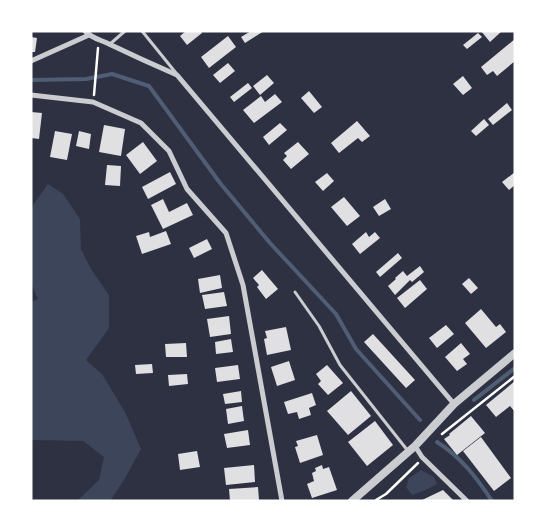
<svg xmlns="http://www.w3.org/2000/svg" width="546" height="532" viewBox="0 0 546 532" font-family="Bitter,serif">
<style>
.green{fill:#3c4559}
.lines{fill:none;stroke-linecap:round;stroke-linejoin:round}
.stream{stroke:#4f5d75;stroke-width:4}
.building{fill:#e0e0e3}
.path{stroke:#fff;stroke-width:2.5}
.service{stroke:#caccd0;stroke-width:3}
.minor{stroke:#caccd0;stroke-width:5}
.tertiary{stroke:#caccd0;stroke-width:8}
</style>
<rect width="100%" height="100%" fill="#2d3142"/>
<!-- green -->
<g class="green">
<path d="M48,184L63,194L80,219L81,249L91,269L109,295V328L86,360L102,374L125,412L141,449L124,480L110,501H77L99,480L104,457L83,441L31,440V302L38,299L31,283V214L33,205Z"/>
<path d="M421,470L434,477L437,484L426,490L412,495L406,487L409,478Z"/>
</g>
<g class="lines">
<!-- stream -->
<g class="stream">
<path d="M31,80L86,79L112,74L149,86L220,183L270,243L336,314L356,349L420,420"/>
<path d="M474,400L515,368"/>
<path d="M437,442C461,457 477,478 492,501"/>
</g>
</g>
<!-- building -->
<g class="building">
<path d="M186,31H201L202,33L187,45L180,36Z"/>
<path d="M251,31H264L245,43L241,37Z"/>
<path d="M481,31H502L490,42Z"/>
<path d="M478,33L482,37L467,49L463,45Z"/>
<path d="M228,36L236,47L209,68L201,57Z"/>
<path d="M31,37L37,38L35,52H31Z"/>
<path d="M515,39V61L497,76L493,71L487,75L481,67Z"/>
<path d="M228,63L235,71L220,83L213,75Z"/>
<path d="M267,75L274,83L260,95L253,86Z"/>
<path d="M463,76L472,88L463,95L453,84Z"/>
<path d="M248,83L252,88L234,102L230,97Z"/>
<path d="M309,91L322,107L314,113L301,98Z"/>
<path d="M275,94L282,102L254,123L243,110L261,96L265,102Z"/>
<path d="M507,103L512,110L493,125L488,119Z"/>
<path d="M31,112L42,113L39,139L31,138Z"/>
<path d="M484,119L489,125L476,136L471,131Z"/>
<path d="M357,121L370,136L362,142L358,138L339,153L331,143Z"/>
<path d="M280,123L287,130L269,145L263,137Z"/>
<path d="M104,125L125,129L121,156L99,152Z"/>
<path d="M55,131L72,134L67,160L50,157Z"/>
<path d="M79,131L91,134L89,149L76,146Z"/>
<path d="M143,142L157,161L140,174L126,155Z"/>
<path d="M298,142L309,154L291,169L283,160L287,156L284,153Z"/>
<path d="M107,165L121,166L120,186L105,185Z"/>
<path d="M170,172L176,184L148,199L142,187Z"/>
<path d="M515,172V185L509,190L502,182Z"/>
<path d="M327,173L334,181L323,191L315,182Z"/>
<path d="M344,197L360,216L347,226L331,207Z"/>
<path d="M163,199L169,212L187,203L193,215L163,229L151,205Z"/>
<path d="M385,199L391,209L379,216L373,207Z"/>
<path d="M166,231L171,244L142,254L136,236L149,232L150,237Z"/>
<path d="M366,232L369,237L375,232L380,238L360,254L352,244Z"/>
<path d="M207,239L212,249L194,258L189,248Z"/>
<path d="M398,253L402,258L380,277L376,272Z"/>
<path d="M420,266L424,272L412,282L410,280L395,295L388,286L396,279L395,278L403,271L407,276Z"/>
<path d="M262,270L278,289L266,299L257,287L259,285L253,278Z"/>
<path d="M220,275L222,288L200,293L198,279Z"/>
<path d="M469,278L478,288L471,294L462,284Z"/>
<path d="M420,280L427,289L405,308L397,298Z"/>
<path d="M224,292L227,306L205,309L202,295Z"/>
<path d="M481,309L496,327L500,324L506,332L486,348L465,323Z"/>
<path d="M229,316L231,334L210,337L207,319Z"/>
<path d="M446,325L454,334L437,348L429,338Z"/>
<path d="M286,327L291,350L267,355L264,339L267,338L265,331Z"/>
<path d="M373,334L415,380L406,388L364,342Z"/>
<path d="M231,339L233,352L216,354L215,342Z"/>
<path d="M186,343L187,357H166L165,344Z"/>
<path d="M461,343L470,354L463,359L467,364L457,371L445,357Z"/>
<path d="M289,361L295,380L277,386L271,367Z"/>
<path d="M152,364L153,373L136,374L135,365Z"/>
<path d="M238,365L240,379L217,382L215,368Z"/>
<path d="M327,365L343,383L328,395L318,384L321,381L316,374Z"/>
<path d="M187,374L188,384L169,386L168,375Z"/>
<path d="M515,381V412L510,406L496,417L486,405Z"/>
<path d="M241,391L242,402L225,404L223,394Z"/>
<path d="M351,391L371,416L348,435L327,411Z"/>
<path d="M312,393L316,405L309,408L311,415L299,419L297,412L288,414L284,402Z"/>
<path d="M242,406L244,421L228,424L226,409Z"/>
<path d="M471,416L485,433L457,455L444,439L450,435L449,434Z"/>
<path d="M375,421L393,445L367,466L348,442Z"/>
<path d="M248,430L250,445L227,448L224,434Z"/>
<path d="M317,435L323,455L300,463L295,447L298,446L296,441Z"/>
<path d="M481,437L511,478L494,491L463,451Z"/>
<path d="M197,451L200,467L180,470L178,454Z"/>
<path d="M254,465L255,482L226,485L224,468Z"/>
<path d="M322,465L323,469L329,467L337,490L312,498L307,484L314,481L312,473L316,471L315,468Z"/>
<path d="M258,487L259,500L230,501L229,489Z"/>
<path d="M443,490L454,501H420Z"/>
</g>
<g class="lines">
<!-- path -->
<g class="path">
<path d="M94,95L98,48"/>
<path d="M442,434L515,376"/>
<path d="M376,500L386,494L418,463"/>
</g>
<!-- service -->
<g class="service">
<path d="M142,31L176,73"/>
<path d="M110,44L125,31"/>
<path d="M295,292L319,326L340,365L408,451"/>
</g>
<!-- minor -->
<g class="minor">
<path d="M85,31C91,38 101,40 109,44C132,55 154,65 177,75L454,404"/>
<path d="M31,61L89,35"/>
<path d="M31,95L93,102L141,123L169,151L187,189L226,233L243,285L282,501"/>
<path d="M415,446L422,457L467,501"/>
</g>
<!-- tertiary -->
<path class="tertiary" d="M352,501L415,446L454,404L515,353"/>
</g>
<!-- border -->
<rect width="546" height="532" fill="none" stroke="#ffffff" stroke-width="65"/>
</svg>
